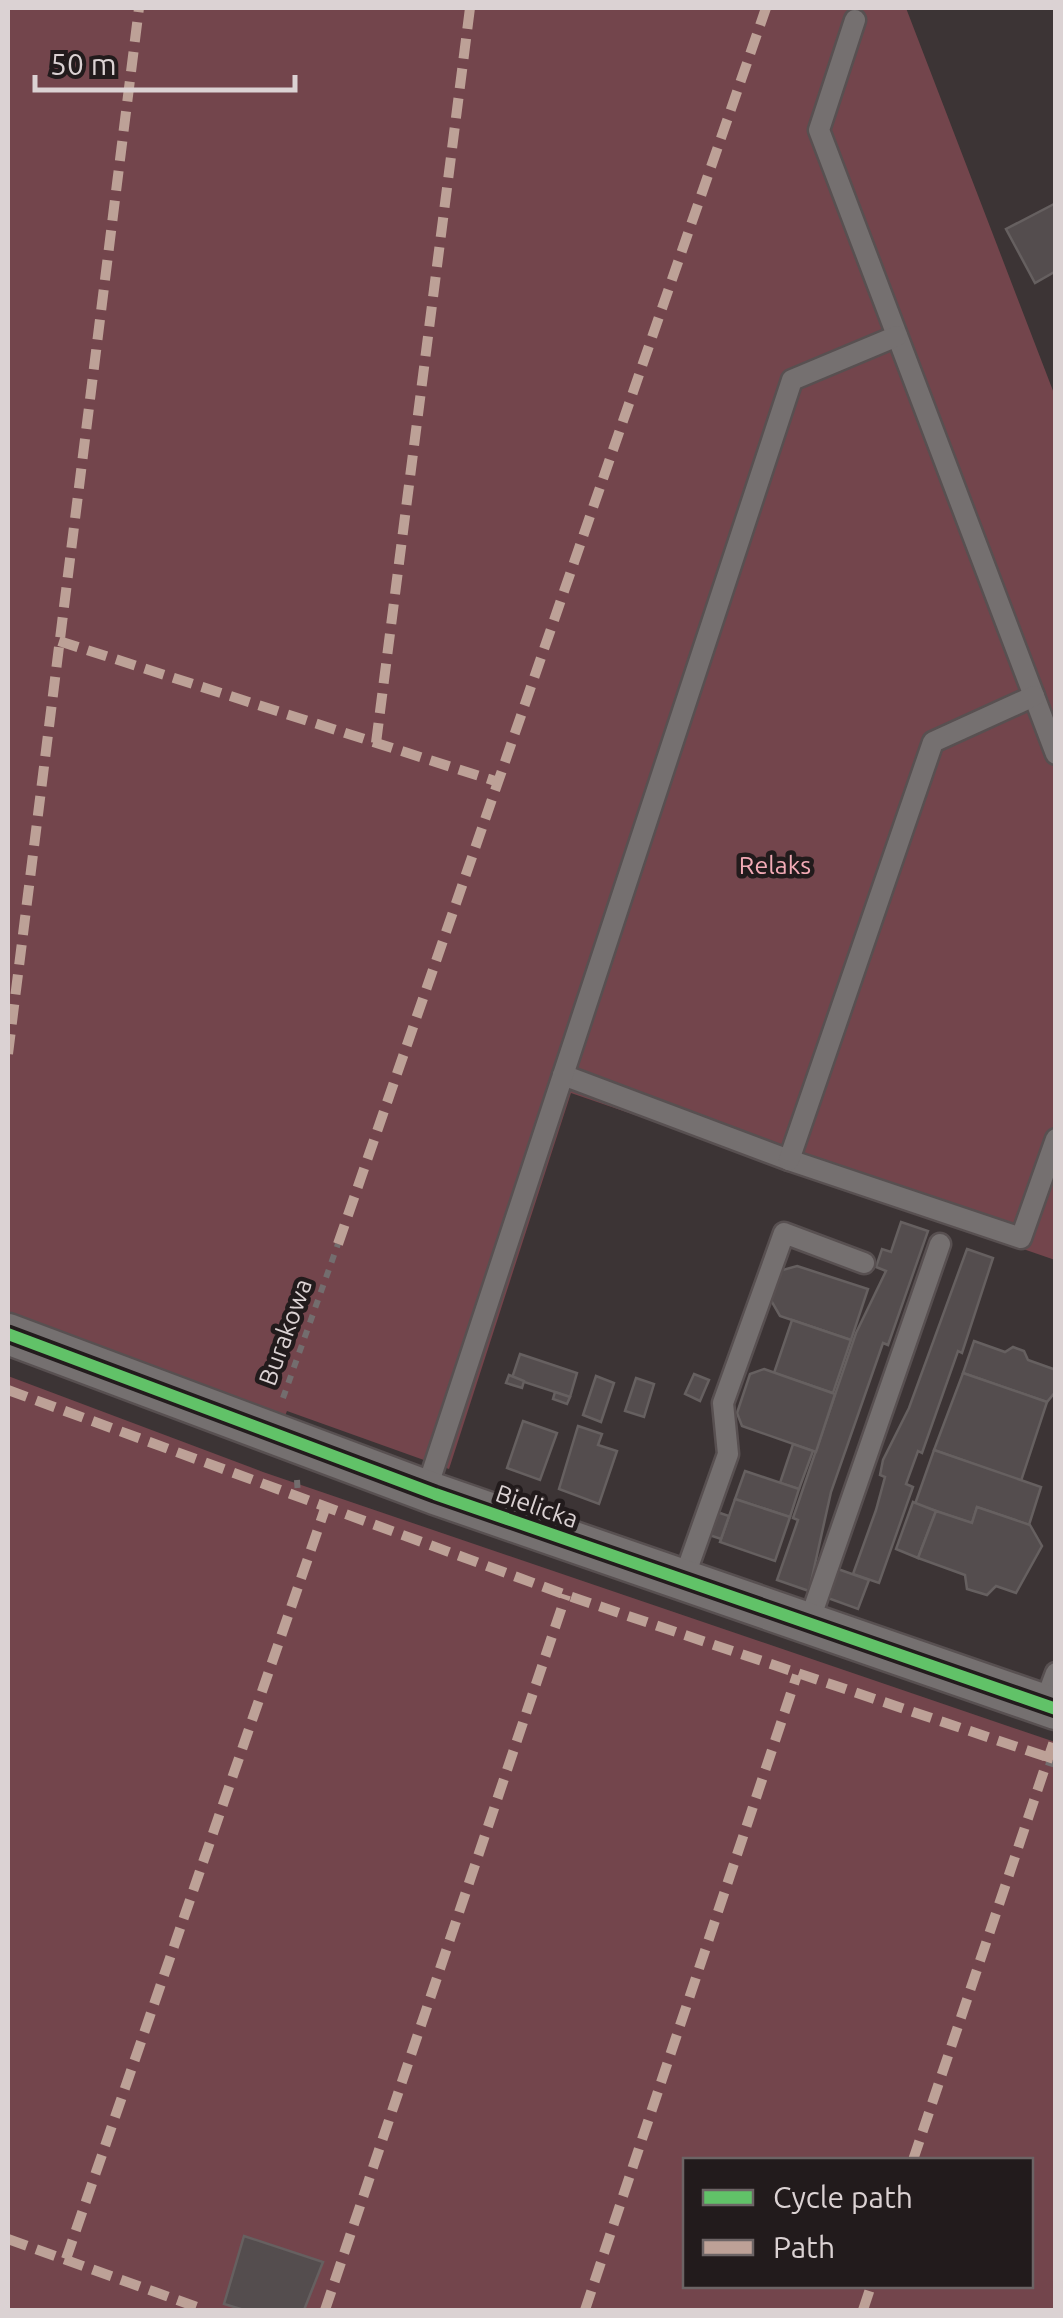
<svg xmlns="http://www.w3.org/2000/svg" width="1063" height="2318" viewBox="0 0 1063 2318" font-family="Ubuntu,sans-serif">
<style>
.green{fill:#73454c;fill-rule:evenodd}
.building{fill:#544d4e;stroke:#666060;stroke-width:2.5}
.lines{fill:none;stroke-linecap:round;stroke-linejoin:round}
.lane-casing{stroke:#585051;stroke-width:25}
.street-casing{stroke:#585051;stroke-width:45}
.path{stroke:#736d6e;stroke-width:6;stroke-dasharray:8 8;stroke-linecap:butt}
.lane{stroke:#757070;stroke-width:20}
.street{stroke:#757070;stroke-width:40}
.quiet{stroke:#bda197;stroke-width:10;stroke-dasharray:20 10;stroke-linecap:butt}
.cycleway-casing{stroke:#221b1c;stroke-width:19}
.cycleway{stroke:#61c268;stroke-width:12}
.labels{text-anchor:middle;stroke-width:9;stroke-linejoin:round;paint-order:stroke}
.park-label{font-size:25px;fill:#f3abb6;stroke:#221b1c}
.street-label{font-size:25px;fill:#dbd2d3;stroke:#221b1c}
</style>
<rect width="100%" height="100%" fill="#3c3435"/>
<!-- green -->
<g class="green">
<path d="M8,8H906L1055,396V1260L571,1093L449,1469L287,1411L282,1423L8,1315Z"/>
<path d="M8,1376L263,1472L1055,1742V2310H8ZM686,2160H1030V2286H686Z"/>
</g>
<!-- building -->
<g class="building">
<path d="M1056,203V271L1035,283L1006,229Z"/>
<path d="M901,1222L928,1231L888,1345L883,1343L831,1492L809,1591L777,1580L798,1520L793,1518L856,1333L886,1271L876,1267L882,1249L891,1252Z"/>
<path d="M967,1249L993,1258L962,1353L958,1351L922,1453L918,1451L906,1484L913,1487L879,1583L853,1574L876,1510L885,1477L880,1475L883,1460L909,1408Z"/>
<path d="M797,1266L868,1289L851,1340L780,1316L769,1297L779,1271Z"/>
<path d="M792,1320L851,1340L833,1393L774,1373Z"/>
<path d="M974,1341L1005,1352L1013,1347L1024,1351L1028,1360L1056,1370V1391L1047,1402L963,1373Z"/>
<path d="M520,1354L577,1373L570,1397L512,1378Z"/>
<path d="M764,1369L835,1394L816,1452L742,1426L737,1413L750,1374Z"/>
<path d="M963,1373L1047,1402L1021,1481L934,1450Z"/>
<path d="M694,1374L709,1380L700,1401L685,1394Z"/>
<path d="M509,1375L524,1381L522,1388L506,1383Z"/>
<path d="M596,1376L614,1383L601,1422L583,1415Z"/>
<path d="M636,1378L654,1384L644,1417L625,1411Z"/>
<path d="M555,1392L570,1397L567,1404L553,1399Z"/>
<path d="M523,1421L557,1433L540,1480L507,1468Z"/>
<path d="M578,1426L602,1434L598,1445L617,1451L599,1504L559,1489Z"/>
<path d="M793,1444L813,1451L799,1489L780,1483Z"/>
<path d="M934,1450L1041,1487L1029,1525L977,1507L972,1523L915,1504Z"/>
<path d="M745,1471L799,1489L790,1517L735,1499Z"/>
<path d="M735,1499L790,1517L775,1561L720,1542Z"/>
<path d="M913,1502L936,1511L918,1558L896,1549Z"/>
<path d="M977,1507L1030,1525L1042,1546L1016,1593L996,1586L987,1595L967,1589L965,1575L918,1558L936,1511L972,1523Z"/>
<path d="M717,1512L729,1516L721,1539L709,1535Z"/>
<path d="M835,1568L869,1580L858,1609L825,1597Z"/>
<path d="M244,2236L323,2262L304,2310H244L224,2304Z"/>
</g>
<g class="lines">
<!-- lane casing -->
<g class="lane-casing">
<g id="lane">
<path d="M855,20L819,130L1056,754"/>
<path d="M563,1075L789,1160L1021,1238L1056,1139"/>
<path d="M789,1160L933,742L1034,696"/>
<path d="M426,1491L792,380L897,336"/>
<path d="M683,1581L728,1454L723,1403L784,1233L864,1263"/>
<path d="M808,1625L940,1244"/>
<path d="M1044,1705L1056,1673"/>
</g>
</g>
<!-- street casing -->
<g class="street-casing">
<path id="street" d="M8,1334L435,1494L1056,1709"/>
</g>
<!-- path -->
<g class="path">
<path d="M283,1398L338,1244"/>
<path d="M297,1480L298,1496"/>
<path d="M1046,1762L1056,1765"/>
</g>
<!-- lane -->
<use href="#lane" class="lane"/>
<!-- street -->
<use href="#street" class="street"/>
<!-- quiet -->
<g class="quiet">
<path d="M59,641L498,782"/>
<path d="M376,743L470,8"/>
<path d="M8,1054L139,8"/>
<path d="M338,1244L766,8"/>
<path d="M8,1390L566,1595L1047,1757"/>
<path d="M913,2160L1056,1735"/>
<path d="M8,2239L205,2310"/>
<path d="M66,2259L326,1506"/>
<path d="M325,2310L566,1595"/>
<path d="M585,2310L797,1675"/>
<path d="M863,2310L871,2286"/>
</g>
<!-- cycleway casing -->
<g class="cycleway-casing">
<path id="cycleway" d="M8,1334L435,1494L1056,1709"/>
</g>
<!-- cycleway -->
<use href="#cycleway" class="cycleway"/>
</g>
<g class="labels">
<!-- park labels -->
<g class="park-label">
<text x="775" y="874">Relaks</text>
</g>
<!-- street labels -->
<g class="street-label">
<text transform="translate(285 1332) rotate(-70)" y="9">Burakowa</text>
<text transform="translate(537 1506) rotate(19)" y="9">Bielicka</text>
</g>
</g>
<!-- border -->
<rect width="1063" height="2318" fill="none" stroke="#dbd2d3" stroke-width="20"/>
<!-- legend -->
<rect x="683" y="2158" width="350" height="130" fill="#221b1c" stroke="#6c6465" stroke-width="2.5"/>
<rect x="703" y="2190" width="50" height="15" fill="#61c268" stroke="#6c6465" stroke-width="2.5"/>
<text x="773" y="2208" font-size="30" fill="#dbd2d3">Cycle path</text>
<rect x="703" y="2240" width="50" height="15" fill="#bda197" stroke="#6c6465" stroke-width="2.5"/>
<text x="773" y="2258" font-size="30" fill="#dbd2d3">Path</text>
<!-- scale -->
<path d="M35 75v15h260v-15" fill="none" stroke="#dbd2d3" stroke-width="5"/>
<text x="50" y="75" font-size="30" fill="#dbd2d3" stroke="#221b1c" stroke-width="8" paint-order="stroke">50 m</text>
</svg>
